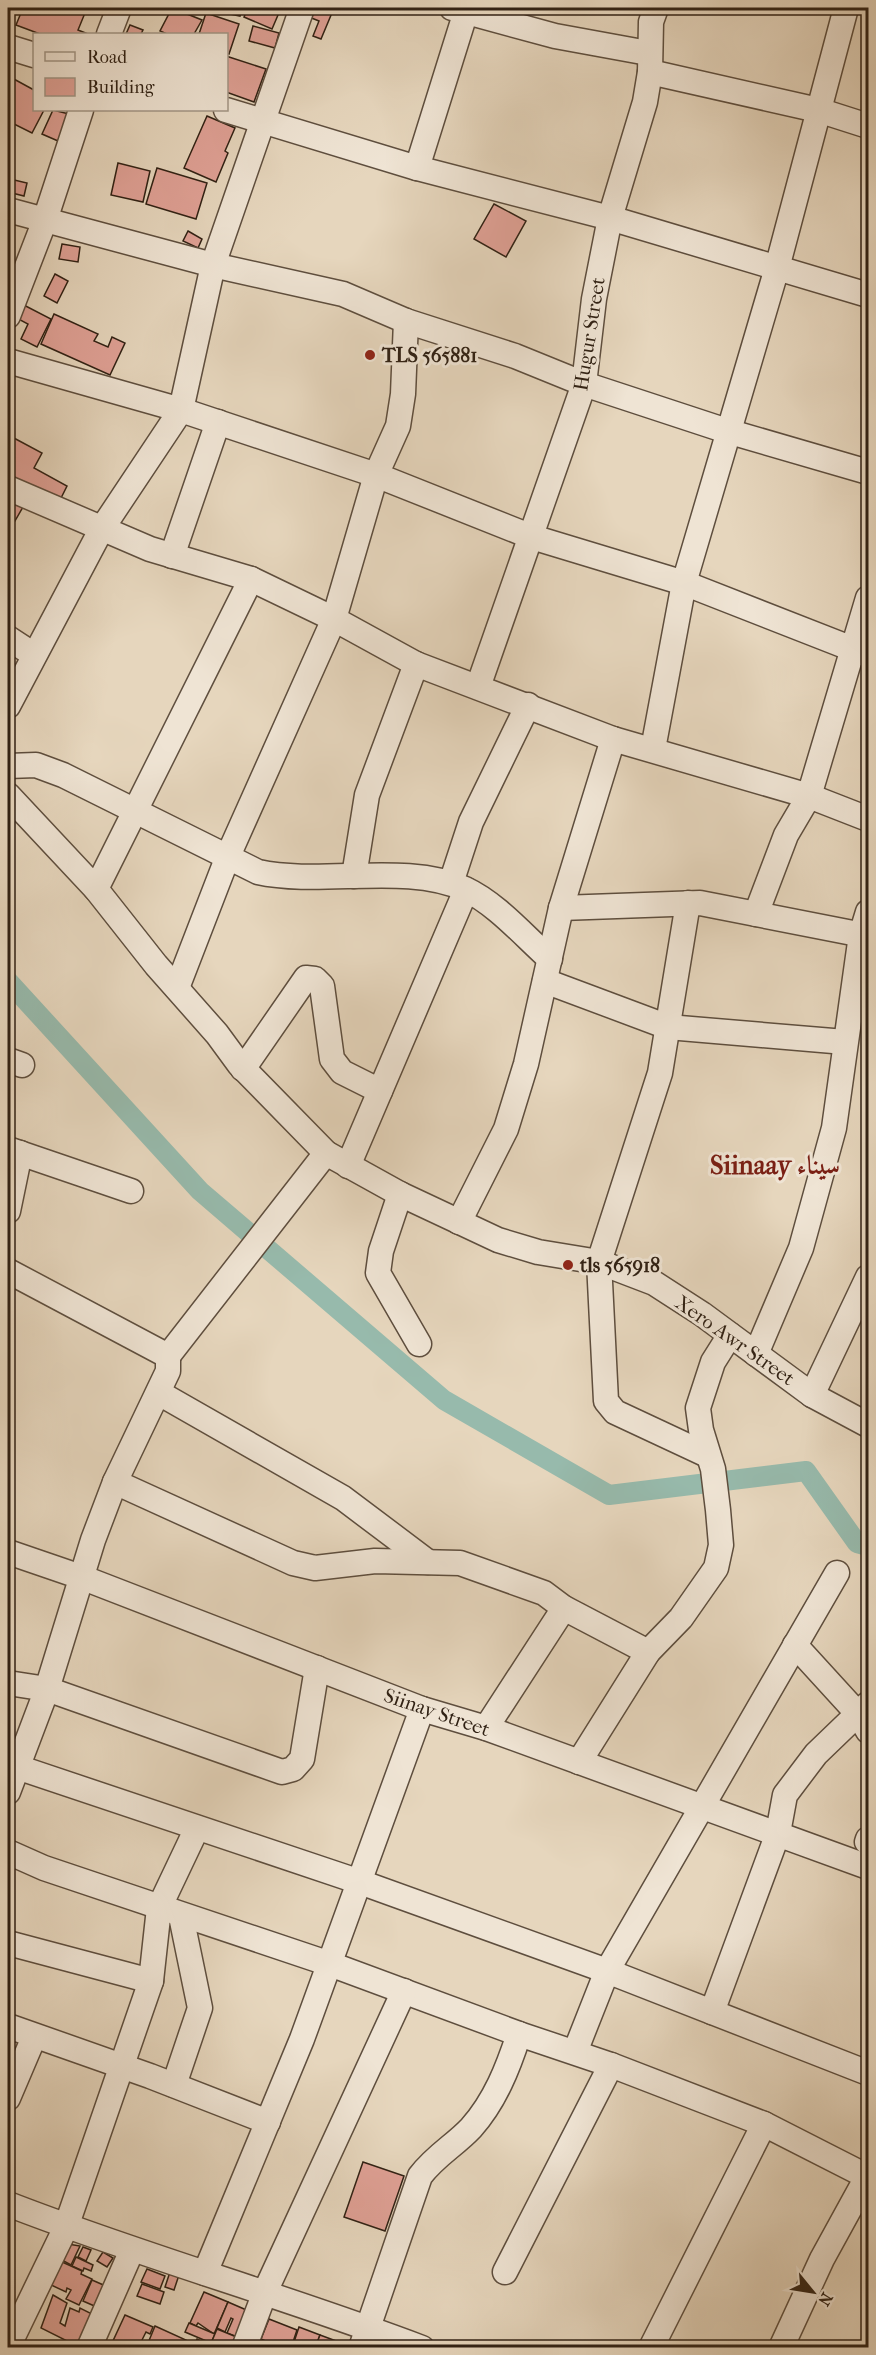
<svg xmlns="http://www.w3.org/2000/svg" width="876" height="2355" viewBox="0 0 876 2355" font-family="'IM FELL French Canon',Amiri,serif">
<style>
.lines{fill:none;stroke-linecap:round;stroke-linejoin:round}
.canal{stroke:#97baac;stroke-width:20}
.building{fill:#e0a196;stroke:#302114;stroke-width:1.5}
.minor-casing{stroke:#5e4e3e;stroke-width:27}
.minor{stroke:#efe4d4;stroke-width:24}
.poi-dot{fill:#8f2418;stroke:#efe4d4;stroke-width:2}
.labels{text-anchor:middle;stroke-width:6;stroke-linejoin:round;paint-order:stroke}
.street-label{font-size:20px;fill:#302114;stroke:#efe4d4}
.poi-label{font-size:20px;font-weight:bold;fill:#302114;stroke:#efe4d4;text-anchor:start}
.district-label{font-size:26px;font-weight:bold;fill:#7a1f14;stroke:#efe4d4}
</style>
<rect width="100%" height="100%" fill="#e6d6bd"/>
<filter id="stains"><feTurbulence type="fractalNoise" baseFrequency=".00333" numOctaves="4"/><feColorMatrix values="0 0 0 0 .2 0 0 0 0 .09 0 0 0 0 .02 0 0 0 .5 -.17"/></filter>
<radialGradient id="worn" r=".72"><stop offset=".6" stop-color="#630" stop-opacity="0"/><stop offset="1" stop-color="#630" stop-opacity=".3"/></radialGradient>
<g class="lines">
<!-- canal -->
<path class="canal" d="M8,981L200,1191L444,1400L609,1495L806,1471L857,1543L868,1546"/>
</g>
<!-- building -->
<g class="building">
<path d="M23,8H87L78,30L88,34H40L16,25Z"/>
<path d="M172,8L202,20L194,34H167L160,31Z"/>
<path d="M201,8H242L240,16Z"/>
<path d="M248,8H281L272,29L244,17Z"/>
<path d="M307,8H334L321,39L313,36L319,21L304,15Z"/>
<path d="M206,13L239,24L229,54L226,53V34H199Z"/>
<path d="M130,25L143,30L141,34H126Z"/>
<path d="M253,26L279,33L275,48L249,41Z"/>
<path d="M226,56L266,69L254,102L226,92Z"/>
<path d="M12,78L34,90V110H44L32,133L8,121V86Z"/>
<path d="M53,110L69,114L58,141L42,134Z"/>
<path d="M207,116L235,128L225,151L228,153L216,182L184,168Z"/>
<path d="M118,163L150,171L143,202L111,195Z"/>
<path d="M157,168L207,183L196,219L146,204Z"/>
<path d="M10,179L27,183L24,196L8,192Z"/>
<path d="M494,204L526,221L506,257L474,239Z"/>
<path d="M188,231L202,239L198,248L183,241Z"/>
<path d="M62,244L80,247L78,262L59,259Z"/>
<path d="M55,274L68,281L57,303L44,296Z"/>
<path d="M16,301L51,319L37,347L21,339L28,324L9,314Z"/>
<path d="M54,314L98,334L94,341L108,347L112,337L125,343L110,375L41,344Z"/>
<path d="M12,437L42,453L34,468L67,486L59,502L8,474V446Z"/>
<path d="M8,498L23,507L8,533Z"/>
<path d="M363,2162L404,2176L385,2231L344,2217Z"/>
<path d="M68,2244L80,2246L71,2265L60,2259Z"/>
<path d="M83,2247L91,2250L86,2261L78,2257Z"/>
<path d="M103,2252L113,2258L107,2267L97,2261Z"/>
<path d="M76,2257L93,2265L91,2271L84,2268L83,2271L72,2266Z"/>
<path d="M60,2261L82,2271L81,2274L92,2279L79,2305L66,2299L71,2290L67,2288L66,2292L49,2284Z"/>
<path d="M147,2269L165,2276L160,2289L141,2282Z"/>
<path d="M170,2272L179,2275L174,2290L165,2287Z"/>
<path d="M92,2280L108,2287L99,2308L83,2301Z"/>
<path d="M142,2284L164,2292L160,2304L137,2296Z"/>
<path d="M204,2292L228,2302L214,2334L198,2323L196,2326L190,2323Z"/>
<path d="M53,2295L67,2303L60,2323L65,2326L70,2308L79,2312L80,2308L96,2316L81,2348L41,2328Z"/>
<path d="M228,2302L251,2312L240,2338L227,2333L233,2319L231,2318L225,2332L217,2328Z"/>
<path d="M125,2315L153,2327L150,2334L146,2332L140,2344L144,2348H121L112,2343Z"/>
<path d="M269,2319L297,2330L291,2348H282L261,2339Z"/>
<path d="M189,2323L215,2334L211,2343L185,2332Z"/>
<path d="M155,2326L186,2340L182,2348H146Z"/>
<path d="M299,2327L320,2335L315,2348H292Z"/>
<path d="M217,2329L239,2338L236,2348H212L215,2342L212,2341Z"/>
<path d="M320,2335L355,2348H315Z"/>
<path d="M197,2339L204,2343L202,2348H193Z"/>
</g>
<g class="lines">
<!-- minor casing -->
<g class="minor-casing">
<g id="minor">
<path d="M452,8L555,36L648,53"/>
<path d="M109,34L119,8"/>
<path d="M8,47L34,55"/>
<path d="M650,72L818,110L868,126"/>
<path d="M226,110L417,168L610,218L868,295"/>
<path d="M417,168L467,8"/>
<path d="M8,210L213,265L343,294L406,321L515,356L584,384L727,431L868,472"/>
<path d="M8,316L45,220L81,110"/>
<path d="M8,361L181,410L376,475L532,537L684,583L868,655"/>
<path d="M8,488L150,549L251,579L334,619L416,664L613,739L809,796L868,819"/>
<path d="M172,556L218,422"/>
<path d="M8,638L34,655"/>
<path d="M478,687L584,384L594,299L610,218L645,102L650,72L651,22L656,8"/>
<path d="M8,706L101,530L181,410L213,265L302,8"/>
<path d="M653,749L684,583L777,268L846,8"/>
<path d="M8,766L36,765L63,775L258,872C322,886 406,862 465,889C497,904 524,936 550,959"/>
<path d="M8,795L96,889L156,965L217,1034L239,1064L326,1153L400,1194L498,1240L538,1252L599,1262L654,1283L702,1314L812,1395L868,1425"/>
<path d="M354,876L367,795L416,664"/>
<path d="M451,883L471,822L528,705"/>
<path d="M96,889L251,579"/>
<path d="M688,903L660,1073L599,1262L606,1401L615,1412L707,1455"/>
<path d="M561,908L700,903L868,936"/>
<path d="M756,914L786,835L809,796L868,598"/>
<path d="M545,981L668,1027L845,1042"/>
<path d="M177,988L228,856L334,619L376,475L398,426L403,394L406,321"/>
<path d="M8,1060L22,1065"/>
<path d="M243,1069L306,978L315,979L322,986L332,1059L342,1072L380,1091"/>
<path d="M8,1149L131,1191"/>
<path d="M348,1166L466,890"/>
<path d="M400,1194L381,1251L378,1273L419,1344"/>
<path d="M8,1211L20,1153"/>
<path d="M459,1222L506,1129L526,1064L561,908L613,739"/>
<path d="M8,1271L168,1356V1371L115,1482L93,1540L47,1689L8,1792"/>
<path d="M756,1354L801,1248L834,1128L861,935L868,912"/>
<path d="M168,1356L326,1153"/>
<path d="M159,1393L343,1498L428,1562"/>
<path d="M812,1395L868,1277"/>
<path d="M115,1482L293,1563L315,1568L375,1561L460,1563L544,1593L564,1608L648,1652"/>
<path d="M8,1552L81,1577L422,1709L486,1728L868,1867"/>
<path d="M795,1645L858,1714L868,1731"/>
<path d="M8,1683L47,1689L282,1772L293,1769L302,1759L317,1668"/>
<path d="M486,1728L564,1608"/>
<path d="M579,1762L648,1652L681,1618L716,1568L721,1545L718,1510L713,1469L701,1430L698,1408L713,1362L730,1335"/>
<path d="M8,1764L360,1882L607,1971L868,2073"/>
<path d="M867,1842L868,1839"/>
<path d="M8,1852L44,1868L330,1964L519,2034L611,2065L764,2124L868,2177"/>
<path d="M8,1943L151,1981"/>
<path d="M712,2012L778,1833L785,1795L816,1754L868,1704"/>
<path d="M8,2026L150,2076L268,2122"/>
<path d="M575,2052L607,1971L837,1573"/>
<path d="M174,2085L200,2008L181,1916"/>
<path d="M8,2098L34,2037"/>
<path d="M8,2204C144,2257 285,2296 422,2348"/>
<path d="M505,2272L611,2065"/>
<path d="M205,2273L302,2039L422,1709"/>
<path d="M8,2347L66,2227L151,1981L159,1908L197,1828"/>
<path d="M89,2348L132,2250"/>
<path d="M244,2348L265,2292L404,1991"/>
<path d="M361,2348L420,2176C436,2155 454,2146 471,2128C495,2101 508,2068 519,2034"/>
<path d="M651,2348L764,2124"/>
<path d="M781,2348L822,2259L867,2177"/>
</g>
</g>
<!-- minor -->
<use href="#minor" class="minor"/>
</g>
<!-- markers -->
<g class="poi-dot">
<circle cx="370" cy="355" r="6"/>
<circle cx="568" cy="1265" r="6"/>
</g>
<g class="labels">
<!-- street labels -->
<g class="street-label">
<text transform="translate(589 334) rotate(-81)" y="7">Hugur Street</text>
<text transform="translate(735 1340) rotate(35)" y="7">Xero Awr Street</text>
<text transform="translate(437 1712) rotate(19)" y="7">Siinay Street</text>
</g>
<!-- poi labels -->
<g class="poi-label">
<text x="382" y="362">TLS 565881</text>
<text x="580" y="1272">tls 565918</text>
</g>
<!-- district labels -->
<g class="district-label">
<text x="775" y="1174">Siinaay سيناء</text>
</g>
</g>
<!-- margin -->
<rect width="876" height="2355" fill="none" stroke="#e6d6bd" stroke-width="30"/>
<rect x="9" y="9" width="858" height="2337" fill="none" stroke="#302114" stroke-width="3"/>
<rect x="15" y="15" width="846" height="2325" fill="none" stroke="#302114" stroke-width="1.5"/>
<!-- legend -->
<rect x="33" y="33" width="195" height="78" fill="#efe4d4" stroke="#a39687" stroke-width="1.5"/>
<rect x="45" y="52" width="30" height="9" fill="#efe4d4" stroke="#a39687" stroke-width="1.5"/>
<text x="87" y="63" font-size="18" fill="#302114">Road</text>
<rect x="45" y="78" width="30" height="18" fill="#e0a196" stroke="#a39687" stroke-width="1.5"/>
<text x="87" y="93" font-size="18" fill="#302114">Building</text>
<!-- north arrow -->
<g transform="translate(813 2292) rotate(120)" stroke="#efe4d4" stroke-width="4.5" paint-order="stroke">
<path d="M0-4.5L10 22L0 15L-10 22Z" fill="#302114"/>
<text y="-9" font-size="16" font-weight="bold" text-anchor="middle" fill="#302114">N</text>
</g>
<rect width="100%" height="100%" filter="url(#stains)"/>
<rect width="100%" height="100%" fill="url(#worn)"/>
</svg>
